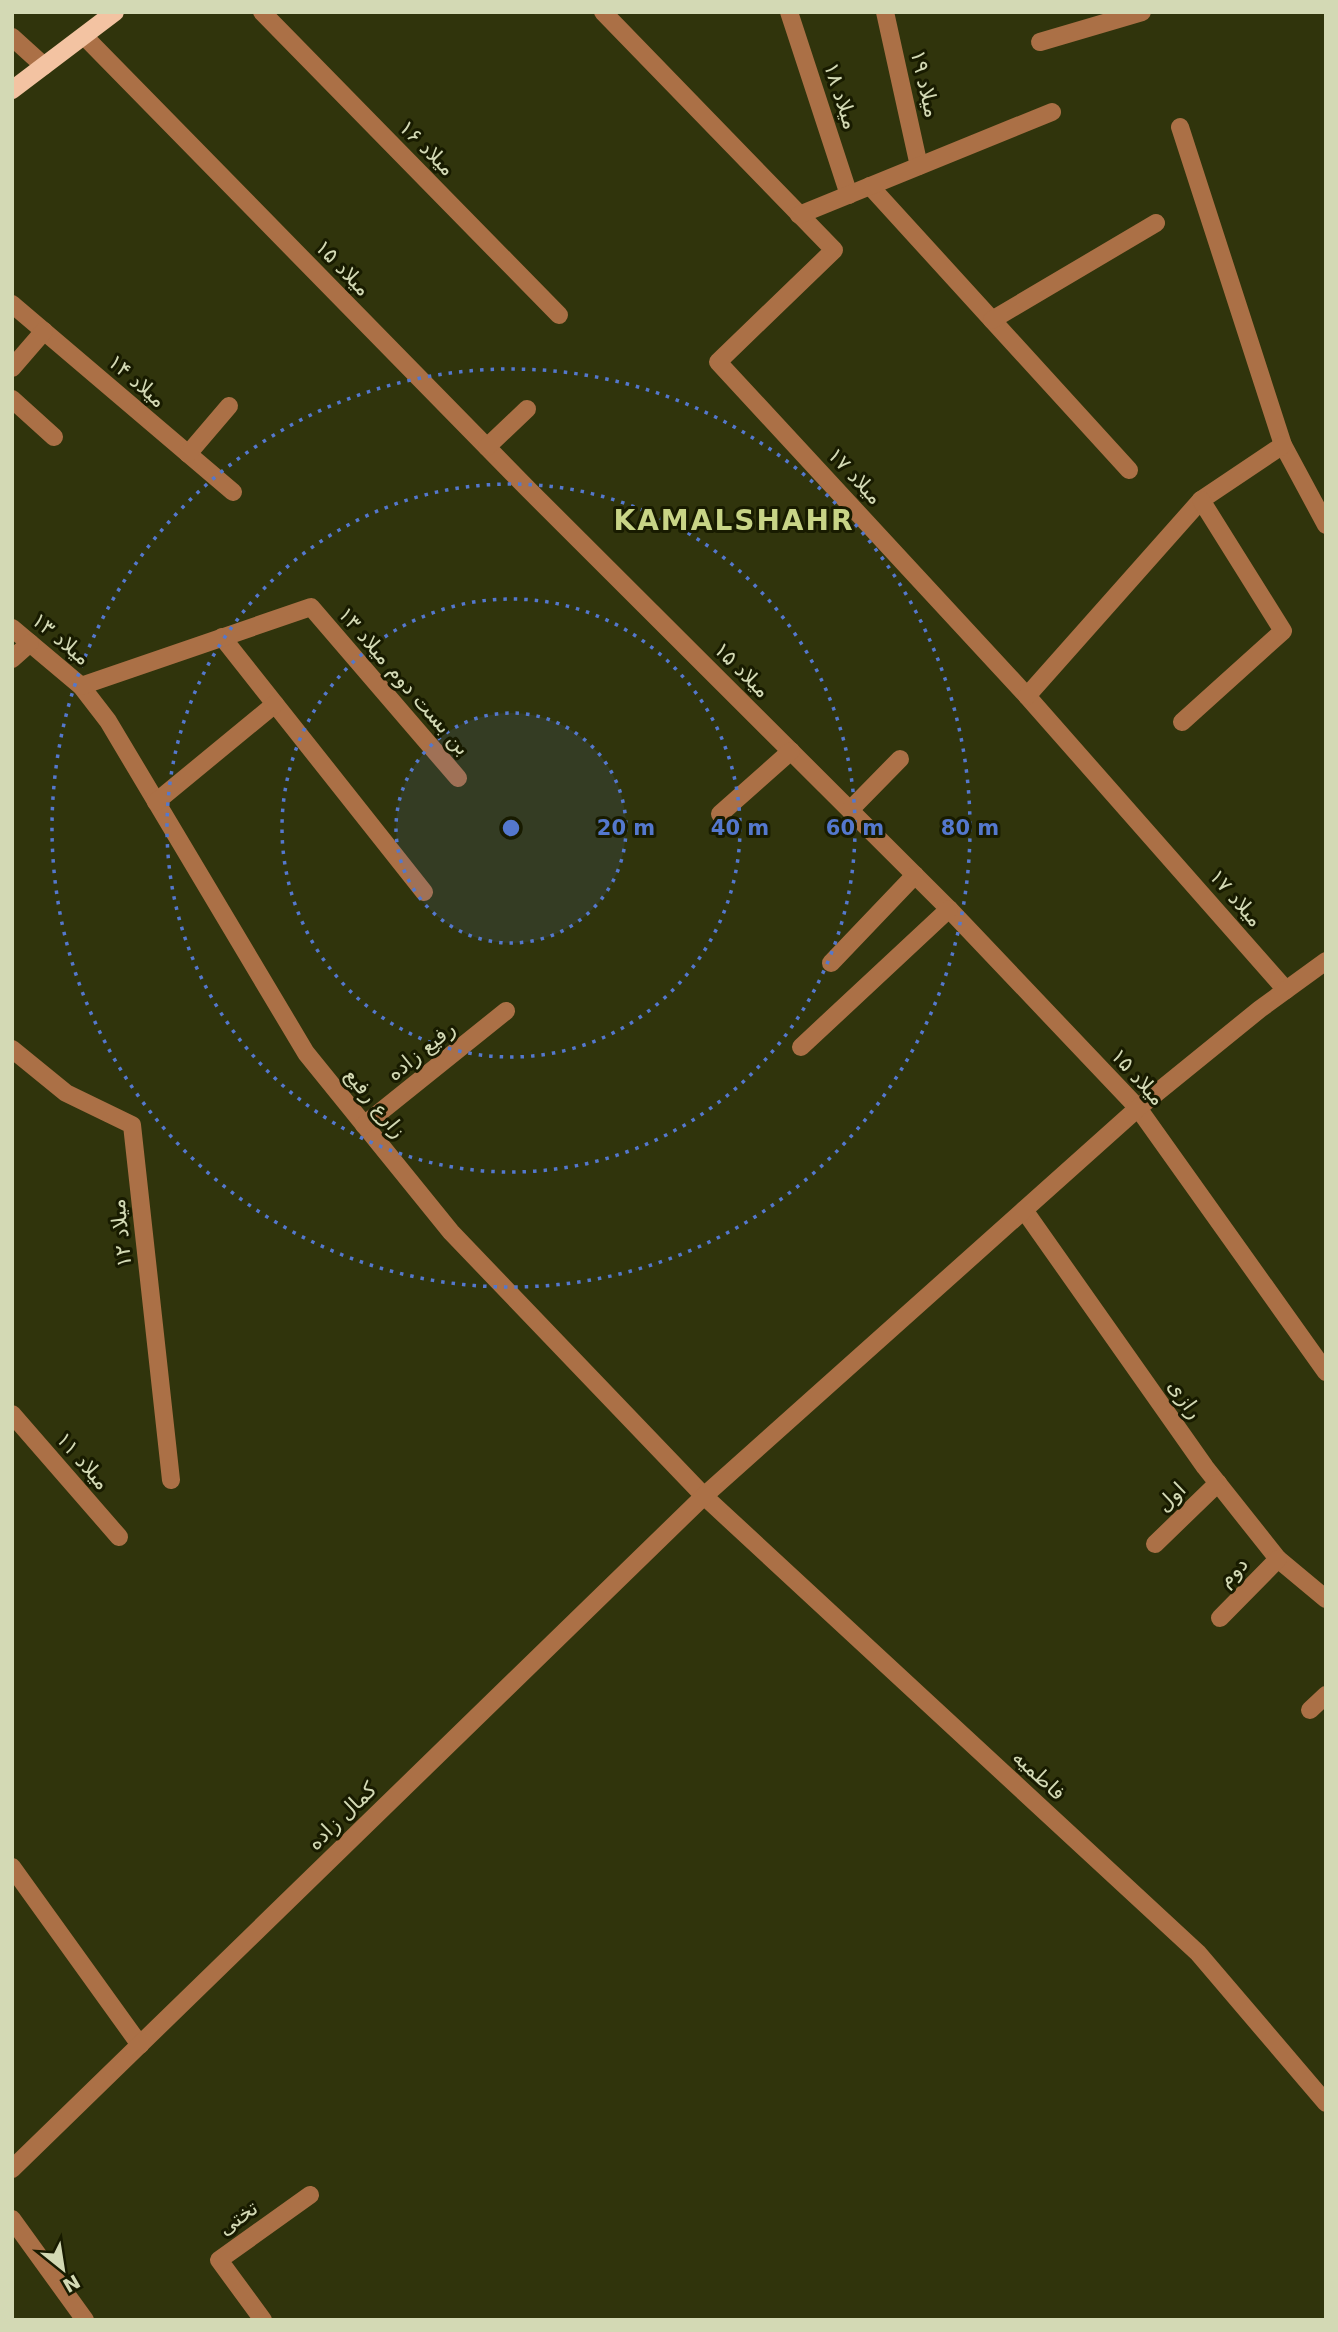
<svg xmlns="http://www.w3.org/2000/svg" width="1338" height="2332" viewBox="0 0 1338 2332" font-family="'DejaVu Sans','Noto Sans Arabic',sans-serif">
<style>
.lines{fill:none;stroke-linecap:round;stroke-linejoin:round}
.minor{stroke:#ab7046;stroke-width:18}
.major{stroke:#f3c3a2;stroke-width:18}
.ring{fill:none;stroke:#5478cd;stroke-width:3.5;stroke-dasharray:3.5 7}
.labels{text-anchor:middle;stroke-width:6;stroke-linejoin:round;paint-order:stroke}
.street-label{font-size:21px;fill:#d3d9b4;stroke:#181b00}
.district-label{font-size:28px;font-weight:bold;letter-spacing:2px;fill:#c8d486;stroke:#181b00}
.centre{fill:#5478cd;stroke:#181b00;stroke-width:3.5}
.ring-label{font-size:21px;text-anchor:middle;font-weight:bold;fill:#5478cd;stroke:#181b00;stroke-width:6;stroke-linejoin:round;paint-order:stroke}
</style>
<rect width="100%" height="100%" fill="#30340c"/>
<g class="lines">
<!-- minor -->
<g class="minor">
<path d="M262,12L559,315"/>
<path d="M603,12L834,250L718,362L1027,696L1286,990"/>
<path d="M789,12L849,195"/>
<path d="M885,12L919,166"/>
<path d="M84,36L529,490L949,909L1138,1108L1326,1372"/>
<path d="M12,37L44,66"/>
<path d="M1040,42L1142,12"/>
<path d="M1180,127L1283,445L1326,525"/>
<path d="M870,186L1129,470"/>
<path d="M799,215L1052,112"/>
<path d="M12,304L233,492"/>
<path d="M992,320L1156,223"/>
<path d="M12,368L44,331"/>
<path d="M12,399L54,437"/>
<path d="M487,447L527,409"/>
<path d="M188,454L229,406"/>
<path d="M12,628L81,686L108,721L306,1053L451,1232L704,1496L1198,1953L1326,2103"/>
<path d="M222,637L424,892"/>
<path d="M12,659L30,643"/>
<path d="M81,686L311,607L458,778"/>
<path d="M1027,696L1201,500L1283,445"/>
<path d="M1182,722L1283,631L1201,500"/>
<path d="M156,802L275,704"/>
<path d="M850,810L900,759"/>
<path d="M720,814L791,751"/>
<path d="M831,963L915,875"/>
<path d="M801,1047L949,909"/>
<path d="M12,1049L66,1093L132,1125L171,1480"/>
<path d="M364,1125L506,1011"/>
<path d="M1024,1210L1205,1467L1278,1559L1326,1599"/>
<path d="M12,1414L119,1537"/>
<path d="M1155,1544L1218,1483"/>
<path d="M1220,1618L1278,1559"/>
<path d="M1310,1710L1326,1695"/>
<path d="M12,1867L140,2045"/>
<path d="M12,2169L704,1496L1138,1108L1260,1009L1326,961"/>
<path d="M12,2219L85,2320"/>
<path d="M263,2320L219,2260L310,2195"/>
</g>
<!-- major -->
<path class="major" d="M12,90L115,12"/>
</g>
<!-- distance rings -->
<circle cx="511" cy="828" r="115" fill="#5478cd" fill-opacity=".12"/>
<g class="ring">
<circle cx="511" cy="828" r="115"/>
<circle cx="511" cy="828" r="229"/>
<circle cx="511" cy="828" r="344"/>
<circle cx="511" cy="828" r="459"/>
</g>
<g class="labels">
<!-- street labels -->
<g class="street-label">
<text transform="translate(925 84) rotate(77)" y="7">میلاد ۱۹</text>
<text transform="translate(841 96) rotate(72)" y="7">میلاد ۱۸</text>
<text transform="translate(427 148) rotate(45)" y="7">میلاد ۱۶</text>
<text transform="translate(343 268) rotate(46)" y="7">میلاد ۱۵</text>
<text transform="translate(137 381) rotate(41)" y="7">میلاد ۱۴</text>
<text transform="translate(855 476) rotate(47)" y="7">میلاد ۱۷</text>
<text transform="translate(61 639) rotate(40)" y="7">میلاد ۱۳</text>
<text transform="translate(742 670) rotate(45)" y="7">میلاد ۱۵</text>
<text transform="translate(404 681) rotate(49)" y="7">بن بست دوم میلاد ۱۳</text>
<text transform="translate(1236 898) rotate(49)" y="7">میلاد ۱۷</text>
<text transform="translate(421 1051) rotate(-39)" y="7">رفیع زاده</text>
<text transform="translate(1138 1077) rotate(48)" y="7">میلاد ۱۵</text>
<text transform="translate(375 1103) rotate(51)" y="7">زارع رفیع</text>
<text transform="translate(121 1233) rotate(-96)" y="7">میلاد ۱۲</text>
<text transform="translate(1185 1399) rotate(55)" y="7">رازی</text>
<text transform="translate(83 1461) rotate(49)" y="7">میلاد ۱۱</text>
<text transform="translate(1171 1497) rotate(-44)" y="7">اول</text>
<text transform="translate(1233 1572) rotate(-46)" y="7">دوم</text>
<text transform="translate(1039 1775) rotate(43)" y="7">فاطمیه</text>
<text transform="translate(342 1816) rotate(-44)" y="7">کمال زاده</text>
<text transform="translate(238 2218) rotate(-36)" y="7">تختی</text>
</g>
<!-- district labels -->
<g class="district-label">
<text x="734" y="530">KAMALSHAHR</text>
</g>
</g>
<circle cx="511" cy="828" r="10" class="centre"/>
<g class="ring-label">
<text x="626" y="835">20 m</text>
<text x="740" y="835">40 m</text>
<text x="855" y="835">60 m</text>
<text x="970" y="835">80 m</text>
</g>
<!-- border -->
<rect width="1338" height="2332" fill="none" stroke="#d3d9b4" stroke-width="28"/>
<!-- north arrow -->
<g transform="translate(63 2269) rotate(150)" stroke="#181b00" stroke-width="5" paint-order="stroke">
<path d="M0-5L12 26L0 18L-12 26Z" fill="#d3d9b4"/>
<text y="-10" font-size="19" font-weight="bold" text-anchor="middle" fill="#d3d9b4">N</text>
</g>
</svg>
